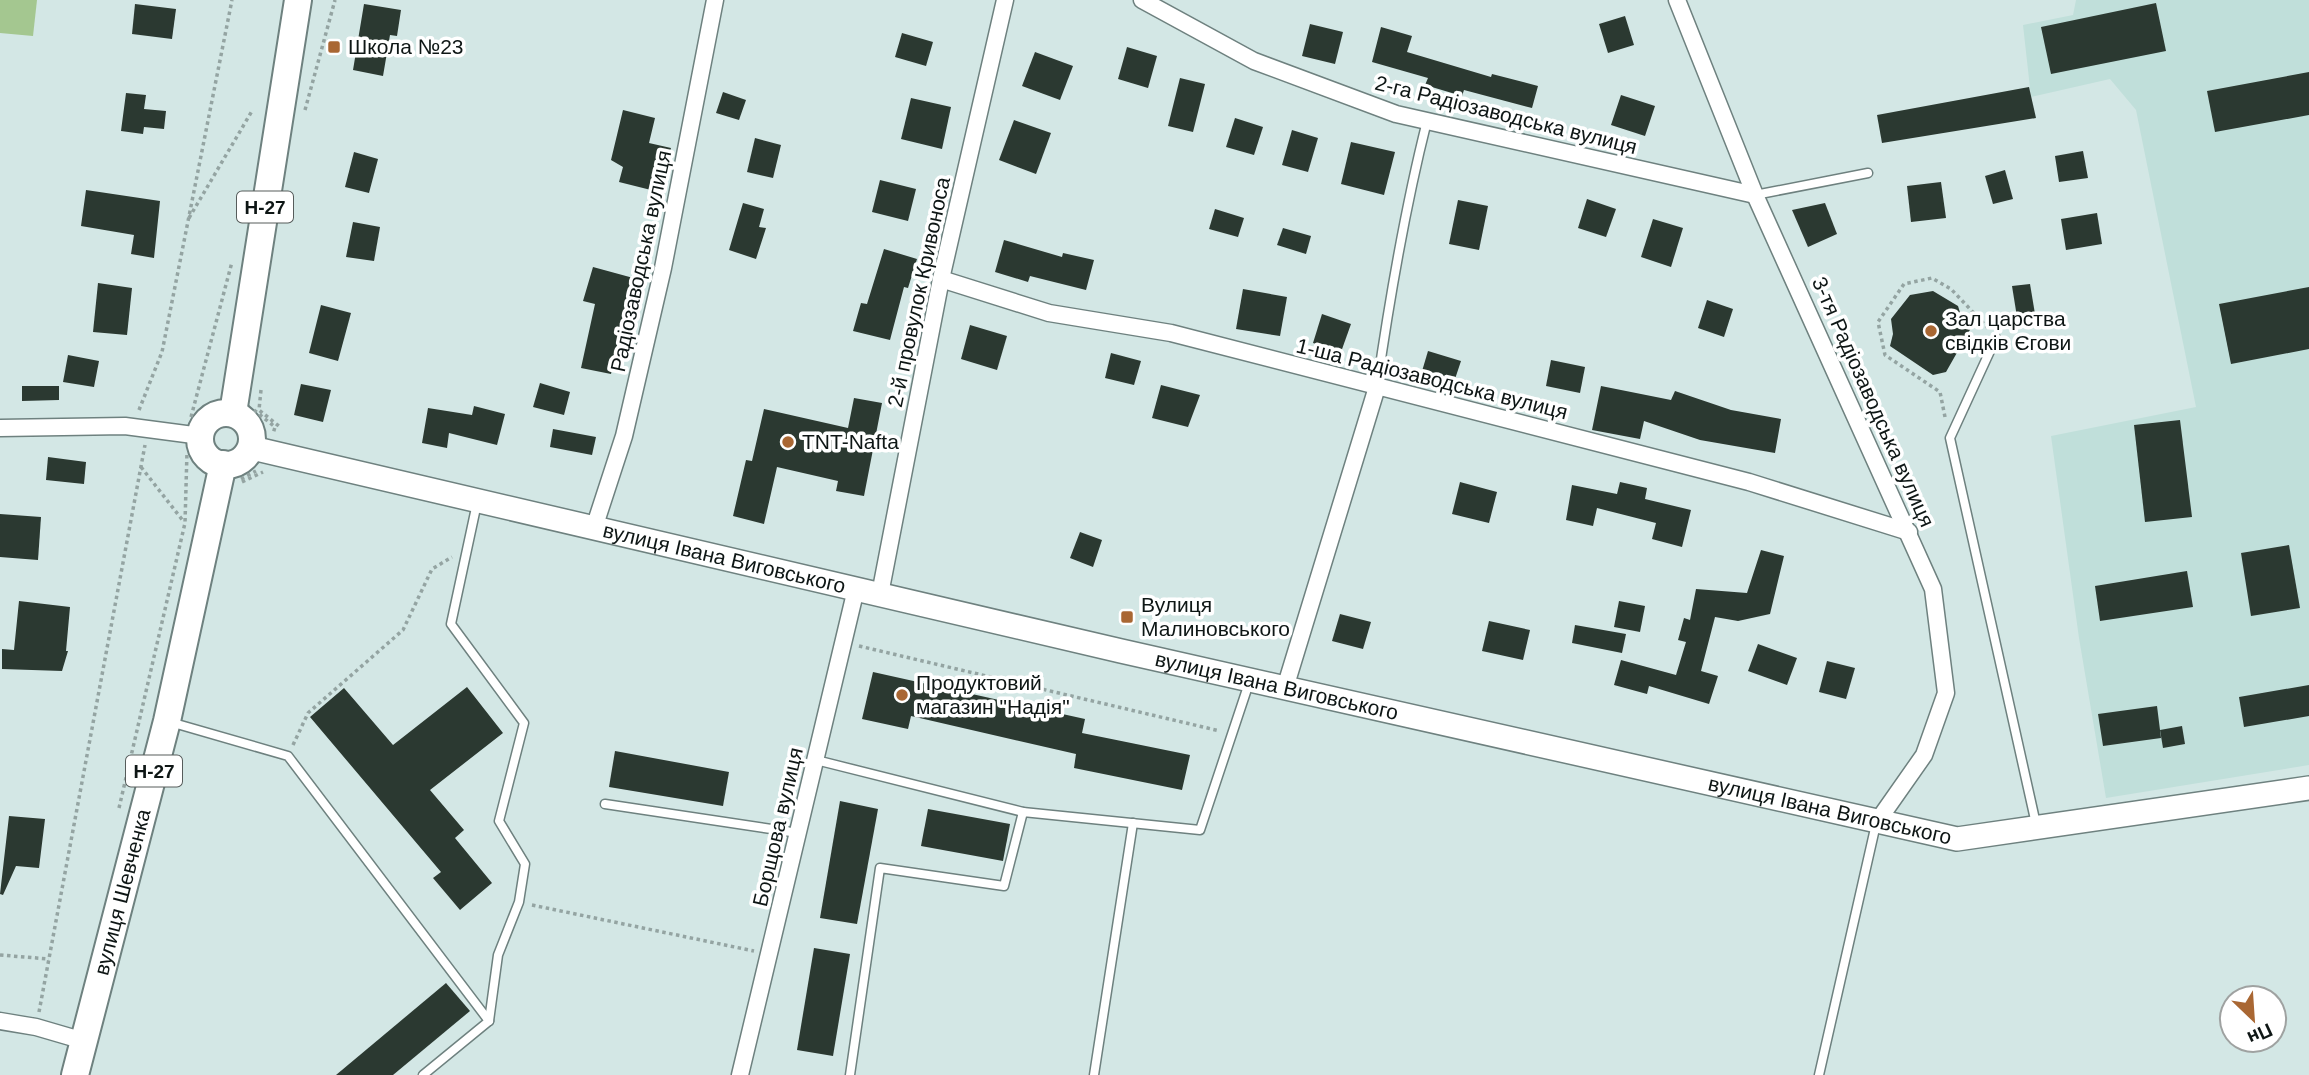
<svg xmlns="http://www.w3.org/2000/svg" width="2309" height="1075" viewBox="0 0 2309 1075" font-family="Helvetica,sans-serif">
<style>
.built{fill:#c0dfda}
.green{fill:#a4c790}
.building{fill:#2b3931}
.lines{fill:none;stroke-linecap:round;stroke-linejoin:round}
.lane-casing{stroke:#6e817f;stroke-width:11}
.street-casing{stroke:#6e817f;stroke-width:19}
.secondary-casing{stroke:#6e817f;stroke-width:26}
.primary-casing{stroke:#6e817f;stroke-width:30}
.path{stroke:#94a4a2;stroke-width:3.5;stroke-dasharray:3.5 3.5;stroke-linecap:butt}
.lane{stroke:#fff;stroke-width:8}
.street{stroke:#fff;stroke-width:16}
.secondary{stroke:#fff;stroke-width:23}
.primary{stroke:#fff;stroke-width:26}
.poi-dot{fill:#a96733;stroke:#fff;stroke-width:2.5}
.labels{text-anchor:middle;stroke-width:7;stroke-linejoin:round;paint-order:stroke}
.shield{fill:#fff;stroke:#565c5b;stroke-width:2}
.shield-label{font-size:19px;font-weight:bold;fill:#0e1615}
.poi-label{font-size:21px;fill:#0e1615;stroke:#fff;text-anchor:start}
.street-label{font-size:21px;fill:#0e1615;stroke:#fff}
</style>
<rect width="100%" height="100%" fill="#d3e7e5"/>
<!-- built -->
<path class="built" d="M2076,0H2309V765L2106,798L2079,638L2051,436L2196,407L2136,110L2110,79L2031,97L2023,25L2073,15Z"/>
<!-- green -->
<path class="green" d="M0,0H37L33,36L0,33Z"/>
<!-- building -->
<g class="building">
<path d="M2156,3L2166,51L2051,74L2041,27Z"/>
<path d="M135,4L176,9L172,39L132,34Z"/>
<path d="M364,4L401,10L397,36L390,35L383,76L353,70Z"/>
<path d="M1625,16L1634,45L1608,53L1599,24Z"/>
<path d="M1310,24L1343,32L1335,64L1302,56Z"/>
<path d="M1381,27L1412,36L1407,52L1491,77L1492,74L1538,86L1532,108L1464,90L1462,96L1425,85L1428,78L1372,62Z"/>
<path d="M902,33L933,42L926,66L895,57Z"/>
<path d="M1127,47L1157,56L1148,88L1118,79Z"/>
<path d="M1035,52L1073,66L1060,100L1022,86Z"/>
<path d="M2309,72V115L2215,132L2207,91Z"/>
<path d="M1180,78L1205,84L1193,132L1168,126Z"/>
<path d="M2029,87L2036,118L1882,143L1877,115Z"/>
<path d="M723,92L746,100L739,120L716,113Z"/>
<path d="M126,93L146,95L144,109L166,111L164,129L144,127L143,134L121,131Z"/>
<path d="M1621,95L1655,106L1645,136L1611,125Z"/>
<path d="M911,98L951,107L942,149L901,139Z"/>
<path d="M623,110L655,118L649,143L671,148L659,192L619,182L623,167L611,160Z"/>
<path d="M1235,118L1263,127L1254,155L1226,147Z"/>
<path d="M1014,120L1051,133L1036,174L999,160Z"/>
<path d="M1292,130L1318,138L1308,172L1282,165Z"/>
<path d="M755,138L781,145L773,178L747,172Z"/>
<path d="M1351,142L1395,152L1384,195L1341,184Z"/>
<path d="M2083,151L2088,178L2059,182L2055,156Z"/>
<path d="M354,152L378,159L369,193L345,187Z"/>
<path d="M2005,170L2013,199L1993,204L1985,176Z"/>
<path d="M880,180L916,189L908,221L872,212Z"/>
<path d="M1941,182L1946,218L1911,222L1907,186Z"/>
<path d="M86,190L160,201L154,258L131,254L134,235L81,226Z"/>
<path d="M1587,199L1616,209L1606,237L1578,228Z"/>
<path d="M1458,200L1488,206L1479,250L1449,244Z"/>
<path d="M743,203L764,209L759,227L766,228L756,259L729,250Z"/>
<path d="M1825,203L1837,234L1808,247L1792,210Z"/>
<path d="M1215,209L1244,218L1238,237L1209,229Z"/>
<path d="M2097,213L2102,244L2066,250L2061,219Z"/>
<path d="M1653,219L1683,228L1671,267L1641,257Z"/>
<path d="M353,222L380,227L374,261L346,257Z"/>
<path d="M1283,228L1311,236L1306,254L1277,245Z"/>
<path d="M1004,240L1062,257L1063,253L1094,260L1086,290L1030,276L1028,282L995,272Z"/>
<path d="M884,249L917,259L908,288L904,287L890,340L853,331L861,303L867,304Z"/>
<path d="M593,267L637,279L628,313L624,312L611,374L581,368L595,304L583,301Z"/>
<path d="M98,283L132,288L127,335L93,332Z"/>
<path d="M2030,284L2035,314L2017,317L2012,286Z"/>
<path d="M2309,287V349L2231,364L2219,304Z"/>
<path d="M1243,289L1287,297L1280,336L1236,329Z"/>
<path d="M1933,291L1958,306L1962,319L1971,328L1946,372L1933,375L1890,346L1893,334L1891,319L1910,295Z"/>
<path d="M1707,300L1733,309L1724,337L1698,328Z"/>
<path d="M321,305L351,313L338,361L309,353Z"/>
<path d="M1322,314L1351,324L1341,352L1313,343Z"/>
<path d="M970,325L1007,336L997,370L961,359Z"/>
<path d="M1428,351L1461,361L1452,388L1420,378Z"/>
<path d="M1111,353L1141,361L1134,385L1105,378Z"/>
<path d="M68,355L99,361L94,387L63,382Z"/>
<path d="M1551,360L1585,367L1580,393L1546,386Z"/>
<path d="M540,383L570,392L564,415L533,407Z"/>
<path d="M301,384L331,390L323,422L294,415Z"/>
<path d="M1161,385L1200,395L1188,427L1152,418Z"/>
<path d="M22,386H59V400L22,401Z"/>
<path d="M1601,386L1671,400L1675,391L1731,410L1781,419L1775,453L1700,440L1644,421L1640,439L1592,430Z"/>
<path d="M854,398L882,403L864,496L836,491L838,481L777,467L764,524L733,516L746,460L752,461L764,409L848,428Z"/>
<path d="M474,406L505,414L497,445L449,433L447,448L422,443L428,408L472,415Z"/>
<path d="M2180,420L2192,517L2145,522L2134,425Z"/>
<path d="M553,429L596,437L592,455L550,447Z"/>
<path d="M48,457L86,462L84,484L46,480Z"/>
<path d="M1460,482L1497,492L1489,523L1452,514Z"/>
<path d="M1620,482L1647,488L1645,499L1691,510L1682,547L1652,539L1656,523L1597,508L1593,526L1566,520L1572,485L1617,494Z"/>
<path d="M0,514L41,517L38,560L0,557Z"/>
<path d="M1080,532L1102,540L1093,567L1070,558Z"/>
<path d="M2289,545L2300,608L2251,616L2241,553Z"/>
<path d="M1761,550L1784,556L1770,614L1738,621L1715,617L1701,671L1718,676L1709,704L1649,686L1647,694L1614,685L1621,660L1676,675L1686,642L1678,640L1684,618L1690,620L1696,589L1747,593Z"/>
<path d="M2187,571L2193,607L2100,621L2095,586Z"/>
<path d="M19,601L70,607L66,651H68L62,671L2,669V649L14,650Z"/>
<path d="M1619,601L1645,606L1640,632L1614,627Z"/>
<path d="M1340,614L1371,622L1363,649L1332,641Z"/>
<path d="M1489,621L1530,630L1523,660L1482,651Z"/>
<path d="M1575,625L1626,634L1622,653L1572,643Z"/>
<path d="M1758,644L1797,658L1787,685L1748,671Z"/>
<path d="M1827,661L1855,668L1846,699L1819,692Z"/>
<path d="M873,672L1085,719L1082,733L1190,755L1182,790L1074,768L1076,754L911,716L908,729L862,719Z"/>
<path d="M2309,685V716L2244,727L2239,697Z"/>
<path d="M467,687L503,733L430,790L464,830L455,838L492,883L460,910L433,878L441,872L310,717L344,688L393,745Z"/>
<path d="M2157,706L2161,738L2103,746L2098,714Z"/>
<path d="M2182,726L2185,744L2163,748L2160,730Z"/>
<path d="M615,751L729,772L723,806L609,787Z"/>
<path d="M840,801L878,809L857,924L820,918Z"/>
<path d="M928,809L1010,824L1003,861L921,846Z"/>
<path d="M9,816L45,819L39,868L16,866L3,895L0,894Z"/>
<path d="M814,948L850,954L833,1056L797,1050Z"/>
<path d="M446,983L470,1011L393,1075H336Z"/>
</g>
<g class="lines">
<!-- lane casing -->
<g class="lane-casing">
<g id="lane">
<path d="M1755,195L1868,173"/>
<path d="M1996,338L1950,438L2036,824"/>
<path d="M1377,386C1390,296 1405,208 1427,121"/>
<path d="M477,503L451,624L524,723L499,821L525,864L519,902L498,955L489,1021"/>
<path d="M170,722L288,756L489,1021L423,1075"/>
<path d="M816,760L1023,812"/>
<path d="M605,804L798,833"/>
<path d="M850,1075L880,868L1004,886L1023,812L1200,830L1249,683"/>
<path d="M1094,1075L1133,823"/>
<path d="M1819,1075L1876,824"/>
</g>
</g>
<!-- street casing -->
<g class="street-casing">
<g id="street">
<path d="M1142,0L1254,61L1396,114L1755,195"/>
<path d="M1677,0L1755,195L1933,589L1946,693L1924,755L1877,822"/>
<path d="M941,279L1049,313L1171,333L1749,482L1909,532"/>
<path d="M0,428L125,426L201,436"/>
<path d="M594,528L624,436L663,268L715,0"/>
<path d="M880,594L941,279L1005,0"/>
<path d="M1285,688L1377,387"/>
<path d="M0,1021L36,1027L84,1041"/>
<path d="M740,1075L856,589"/>
</g>
</g>
<!-- secondary casing -->
<g class="secondary-casing">
<g id="secondary">
<path id="s1" d="M252,448L1121,651L1957,839L2309,788"/>
</g>
</g>
<!-- primary casing -->
<g class="primary-casing">
<g id="primary">
<path d="M233,413L298,0"/>
<circle cx="226" cy="439" r="26"/>
<path id="s2" d="M75,1075L167,721L223,464"/>
</g>
</g>
<!-- path -->
<g class="path">
<path d="M305,110L335,0"/>
<path d="M189,218L252,111"/>
<path d="M261,390L259,410L280,427"/>
<path d="M139,410L162,352L232,0"/>
<path d="M254,410L275,427L273,434"/>
<path d="M191,417L232,262"/>
<path d="M1945,417L1940,392L1885,355L1878,322L1904,284L1932,278L1951,289L1988,328"/>
<path d="M141,467L184,522"/>
<path d="M241,479L256,471"/>
<path d="M242,482L263,472"/>
<path d="M859,646L1220,731"/>
<path d="M293,745L308,713L403,630L432,569L452,557"/>
<path d="M119,808L185,523L187,452"/>
<path d="M532,905L754,951"/>
<path d="M0,955L49,959"/>
<path d="M39,1012L145,445"/>
</g>
<!-- lane -->
<use href="#lane" class="lane"/>
<!-- street -->
<use href="#street" class="street"/>
<!-- secondary -->
<use href="#secondary" class="secondary"/>
<!-- primary -->
<use href="#primary" class="primary"/>
</g>
<!-- markers -->
<g class="poi-dot">
<rect x="327" y="40" width="14" height="14" rx="3.5"/>
<circle cx="1931" cy="331" r="7"/>
<circle cx="788" cy="442" r="7"/>
<rect x="1120" y="610" width="14" height="14" rx="3.5"/>
<circle cx="902" cy="695" r="7"/>
</g>
<g class="labels">
<!-- shield labels -->
<g class="shield">
<rect x="237" y="191.5" width="56" height="31" rx="5"/>
<rect x="126" y="755.5" width="56" height="31" rx="5"/>
</g>
<g class="shield-label">
<text x="265" y="214">Н-27</text>
<text x="154" y="778">Н-27</text>
</g>
<!-- poi labels -->
<g class="poi-label">
<text x="348" y="54">Школа №23</text>
<text x="1945" y="326">Зал царства<tspan x="1945" dy="24">свідків Єгови</tspan></text>
<text x="802" y="449">TNT-Nafta</text>
<text x="1141" y="612">Вулиця<tspan x="1141" dy="24">Малиновського</tspan></text>
<text x="916" y="690">Продуктовий<tspan x="916" dy="24">магазин "Надія"</tspan></text>
</g>
<!-- street labels -->
<g class="street-label">
<text transform="translate(1506 115) rotate(14)" y="7">2-га Радіозаводська вулиця</text>
<text transform="translate(641 261) rotate(-78)" y="7">Радіозаводська вулиця</text>
<text transform="translate(919 292) rotate(-78)" y="7">2-й провулок Кривоноса</text>
<text transform="translate(1432 379) rotate(14)" y="7">1-ша Радіозаводська вулиця</text>
<text transform="translate(1873 402) rotate(66)" y="7">3-тя Радіозаводська вулиця</text>
<text dy="7" stroke="none"><textPath href="#s1" startOffset="485">вулиця Івана Виговського</textPath></text>
<text dy="7" stroke="none"><textPath href="#s1" startOffset="1052">вулиця Івана Виговського</textPath></text>
<text dy="7" stroke="none"><textPath href="#s1" startOffset="1619">вулиця Івана Виговського</textPath></text>
<text transform="translate(778 827) rotate(-77)" y="7">Борщова вулиця</text>
<text dy="7" stroke="none"><textPath href="#s2" startOffset="189">вулиця Шевченка</textPath></text>
</g>
</g>
<!-- north arrow -->
<g transform="translate(2253 1019) rotate(155)"><circle r="33" fill="#ffffff" stroke="#9fa2a1" stroke-width="2"/>
<path d="M0-5L12 26L0 18L-12 26Z" fill="#a96733"/>
<text y="-10" font-size="19" font-weight="bold" text-anchor="middle" fill="#0e1615">Пн</text>
</g>
</svg>
